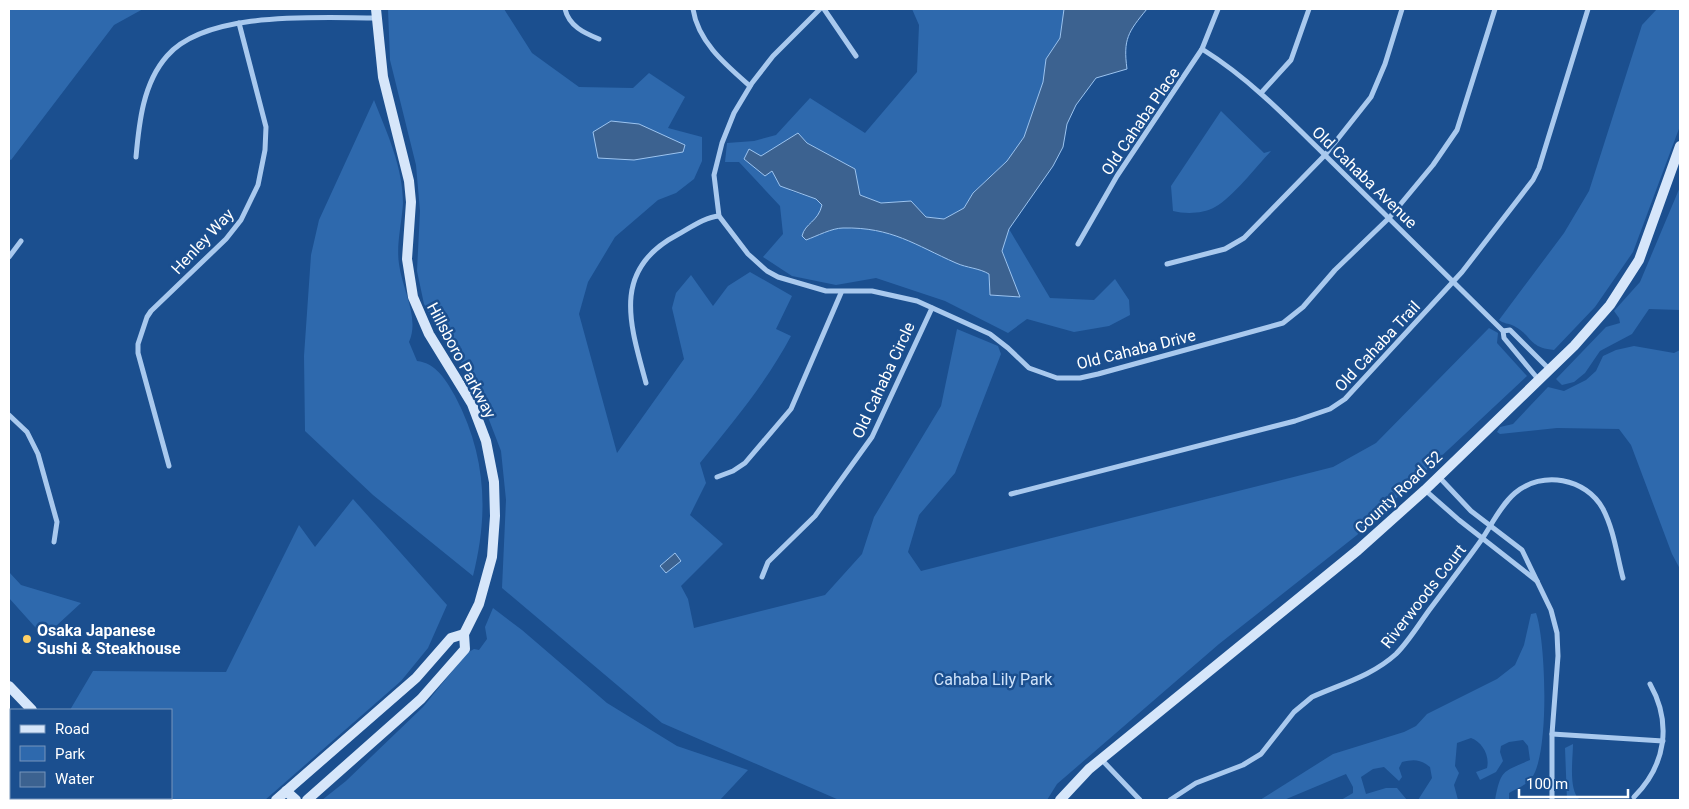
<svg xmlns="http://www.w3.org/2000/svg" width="1689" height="809" viewBox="0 0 1689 809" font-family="Roboto,sans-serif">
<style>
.green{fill:#2e69ad}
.water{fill:#3c6290;stroke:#9cc4f0}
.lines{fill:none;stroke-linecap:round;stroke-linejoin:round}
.street{stroke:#a9c9ee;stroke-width:5}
.secondary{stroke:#d6e6fa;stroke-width:10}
.poi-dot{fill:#ffd166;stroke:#1b4f8f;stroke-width:2}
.labels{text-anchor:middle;stroke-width:5;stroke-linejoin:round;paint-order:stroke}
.street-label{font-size:16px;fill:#fff;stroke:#1b4f8f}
.poi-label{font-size:16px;font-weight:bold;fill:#fff;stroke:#1b4f8f;text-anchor:start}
.park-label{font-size:16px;fill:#cfe3fa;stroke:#1b4f8f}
</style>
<rect width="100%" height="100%" fill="#1b4f8f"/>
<!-- green -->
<g class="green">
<path d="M9,9H143L114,25L11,160L9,159Z"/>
<path d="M388,9H504L532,53L579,87L633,88L649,73L685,97L668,128L702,137V161L694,179L676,193L658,200L615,237L588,282L579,314L617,453L684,359L672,308L676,293L691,275L713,306L728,286L750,272L792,296L776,329L791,336C766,383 733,422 700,463L706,483L690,515L723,544L681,586L688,599L694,628L825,595L862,554L874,517L941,406L957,329L998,346L1001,354L955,473L919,515L908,552L921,571L1333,467L1376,443L1489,328L1498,333L1497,343L1527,376L1357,535L1219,644L1057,784L1047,800H839L662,723L502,588L506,500L501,451L473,378L448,345L424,304L417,271L420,211L416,165L390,60Z"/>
<path d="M912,9H1064L1060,38L1046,59L1043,82L1024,137L1007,161L973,193L964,208L944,219L926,217L911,201L881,203L860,195L855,169L807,143L798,134L761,156L791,191L816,199L822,205L819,216L804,230L806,240C817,236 832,228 843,228C887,227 915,243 953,261C965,267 978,267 989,274L990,295L1019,296L1002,250L1009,229L1050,298L1094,300L1115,279L1129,300L1130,315L1109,326L1074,332L1027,319L1008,333L945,301L876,278L836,285L792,276L763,257L783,234L780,206L739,162H725L727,143L754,141L776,135L810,98L865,133L917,72L919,25Z"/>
<path d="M1657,9H1680V126L1633,252L1595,307L1554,350C1528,348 1532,335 1514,326C1508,323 1504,324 1499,320L1564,233L1589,191L1642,25Z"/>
<path d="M374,100C387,133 403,167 403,203C402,222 396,245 399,264C402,289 420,318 409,342L417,361C436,363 446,380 455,396C486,455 489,512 473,576L373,495L305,431L304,356L311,255L319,220Z"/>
<path d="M1221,111L1264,153L1271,151C1256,167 1233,197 1215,207C1203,214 1185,214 1173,211L1171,186Z"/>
<path d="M1680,187V310L1649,309L1632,334L1600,351L1585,373L1574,382L1562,385L1556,379L1606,327L1620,323L1619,318L1614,311L1640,282Z"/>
<path d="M1634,346L1674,353L1680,350V569L1672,554L1631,445L1619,429L1557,428L1500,434L1497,432L1500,427L1513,424L1548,387L1564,391L1586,380L1596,371L1603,356L1616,350Z"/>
<path d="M353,499L447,605L428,648L401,681L265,800H138L136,798H171V710H70L93,671L226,672L299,525L315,547Z"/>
<path d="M9,572L21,585L81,603L44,637L9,598Z"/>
<path d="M493,608L522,630L607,703L677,746L748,770L720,800H322L346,781L423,707L467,653L474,649L479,650L487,639L485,627Z"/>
<path d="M1536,613C1546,641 1550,756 1531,779C1526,785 1516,789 1509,793V800H1495C1501,769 1503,772 1530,760L1528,746L1523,740L1509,742L1501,746L1500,752L1503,761L1496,772L1480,780L1476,772L1487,768C1490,755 1482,742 1471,738L1457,743L1455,766L1459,773L1454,785L1458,800H1418L1432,778L1430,767C1420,759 1414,759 1402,762L1399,768L1402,777L1399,781L1384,767L1373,769L1361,777L1366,794L1386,788H1397L1407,800H1341L1353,793V787L1346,774L1284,800H1260L1333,754L1404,732L1416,726L1427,714L1497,679L1515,665L1524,645L1531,614Z"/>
<path d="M11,725V798H80L83,800H9V729Z"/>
<path d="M1573,744C1573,758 1568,791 1580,800H1567L1565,748Z"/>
</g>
<!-- water -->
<g class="water">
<path d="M1064,9H1147C1128,32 1123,39 1127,69L1096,78L1076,105L1067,124L1063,147L1053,166L1009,229L1002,251L1020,297L990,295L989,274C979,268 967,268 956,263C915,245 892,227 843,228C832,228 817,236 806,240L802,236C805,223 818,222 822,205L816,199L780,186L772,171L765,176L744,159L749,149L761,156L798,133L807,143L855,169L860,195L881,203L911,201L926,217L944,219L964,208L973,193L1007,161L1024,137L1043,82L1046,59L1060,38Z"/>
<path d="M611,121L639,124L685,145L683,152L634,160L598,158L593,132Z"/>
<path d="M675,553L681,561L666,573L660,566Z"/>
</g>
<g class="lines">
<!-- street -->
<g class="street">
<path d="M565,9C569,26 584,33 599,39"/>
<path d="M693,9C698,42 726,65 750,86"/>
<path d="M820,9L773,56L752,83L734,113L722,143L714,175L719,216L748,254L767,271L778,277L826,291H872L917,301L990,334L1008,348L1029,368L1057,378H1080L1098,374L1283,323L1303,307L1335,270L1389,218L1433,165L1457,130L1495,9"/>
<path d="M824,9L856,56"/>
<path d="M1202,49C1255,82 1297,128 1341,171C1395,224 1449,278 1503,331L1504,338L1538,379"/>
<path d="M1261,93L1291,60L1309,9"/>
<path d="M136,157C139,123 143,83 167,56C207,10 319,18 376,18"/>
<path d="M1078,244L1117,176L1202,49L1218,9"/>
<path d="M9,257L21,241"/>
<path d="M1167,264L1225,249L1244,238L1325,155L1371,97L1385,64L1402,9"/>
<path d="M1503,331L1510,330L1549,369"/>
<path d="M646,383C630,324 611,270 677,235C690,228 705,217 719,216"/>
<path d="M9,415L27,432L38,454L57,522L54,542"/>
<path d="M169,466L138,353V344L147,317L151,311L226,239L241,220L258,185L265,150L266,127L239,23"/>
<path d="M717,477L733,471L745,463L791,409L841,293"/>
<path d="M1439,477L1471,511L1522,550L1551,610L1557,633L1558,656L1552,734V800"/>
<path d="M1425,490L1459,520L1537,581"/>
<path d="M1011,494L1295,421L1330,409L1345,399L1462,272L1533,180L1539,168L1588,9"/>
<path d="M762,577L768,562L815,516L872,437L932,308"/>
<path d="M1552,734L1663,741"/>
<path d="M1101,759L1140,800"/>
<path d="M1634,797C1666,765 1672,723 1650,684"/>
<path d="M1170,800L1196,783L1243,765L1261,754L1294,712L1312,697C1341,684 1372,676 1396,654C1409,641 1419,624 1430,609C1447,586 1465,563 1482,539C1492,524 1501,505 1515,493C1542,470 1586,478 1603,509C1614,530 1617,556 1623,578"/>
</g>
<!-- secondary -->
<g class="secondary">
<path d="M9,686L32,710"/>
<path d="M286,791L296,800"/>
<path d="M112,798L115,800"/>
<path d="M276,800L416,678L451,638L464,634"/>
<path d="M307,800L421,699L465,649L464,634L479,604L492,557L495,516L494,482L486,441L472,404L429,334L413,297L407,259L411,202L409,181L383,77L376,9"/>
<path d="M1060,800L1089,769L1358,550L1425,490L1574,346L1610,305L1639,260L1680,146"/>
</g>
</g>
<!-- markers -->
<circle class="poi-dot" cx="27" cy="639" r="5"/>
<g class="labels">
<!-- street labels -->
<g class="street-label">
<text transform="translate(1140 121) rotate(-56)" y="6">Old Cahaba Place</text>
<text transform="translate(1365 177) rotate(44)" y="6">Old Cahaba Avenue</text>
<text transform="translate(202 241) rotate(-47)" y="6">Henley Way</text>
<text transform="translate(1377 346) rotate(-47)" y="6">Old Cahaba Trail</text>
<text transform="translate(1136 349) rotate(-14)" y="6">Old Cahaba Drive</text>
<text transform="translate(462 360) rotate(62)" y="6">Hillsboro Parkway</text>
<text transform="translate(883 380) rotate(-65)" y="6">Old Cahaba Circle</text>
<text transform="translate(1398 492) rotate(-43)" y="6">County Road 52</text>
<text transform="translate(1423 596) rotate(-52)" y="6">Riverwoods Court</text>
</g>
<!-- poi labels -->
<g class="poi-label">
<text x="37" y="636">Osaka Japanese<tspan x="37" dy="18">Sushi &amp; Steakhouse</tspan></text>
</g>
<!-- park labels -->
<g class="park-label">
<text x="993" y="685">Cahaba Lily Park</text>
</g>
</g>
<!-- border -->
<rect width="1689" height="809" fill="none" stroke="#ffffff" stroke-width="20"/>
<!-- legend -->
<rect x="10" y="709" width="162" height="90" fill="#1b4f8f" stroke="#7695bc"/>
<rect x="20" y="725" width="25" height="8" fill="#d6e6fa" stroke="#7695bc"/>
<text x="55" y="734" font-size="15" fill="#ffffff">Road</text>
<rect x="20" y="746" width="25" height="15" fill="#2e69ad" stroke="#7695bc"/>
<text x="55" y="759" font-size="15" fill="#ffffff">Park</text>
<rect x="20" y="772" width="25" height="15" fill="#3c6290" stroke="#7695bc"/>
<text x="55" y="784" font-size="15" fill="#ffffff">Water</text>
<!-- scale -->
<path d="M1519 789v8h109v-8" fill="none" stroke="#ffffff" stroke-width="2.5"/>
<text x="1526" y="789" font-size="15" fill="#ffffff" stroke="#1b4f8f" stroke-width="4" paint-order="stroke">100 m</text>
</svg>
